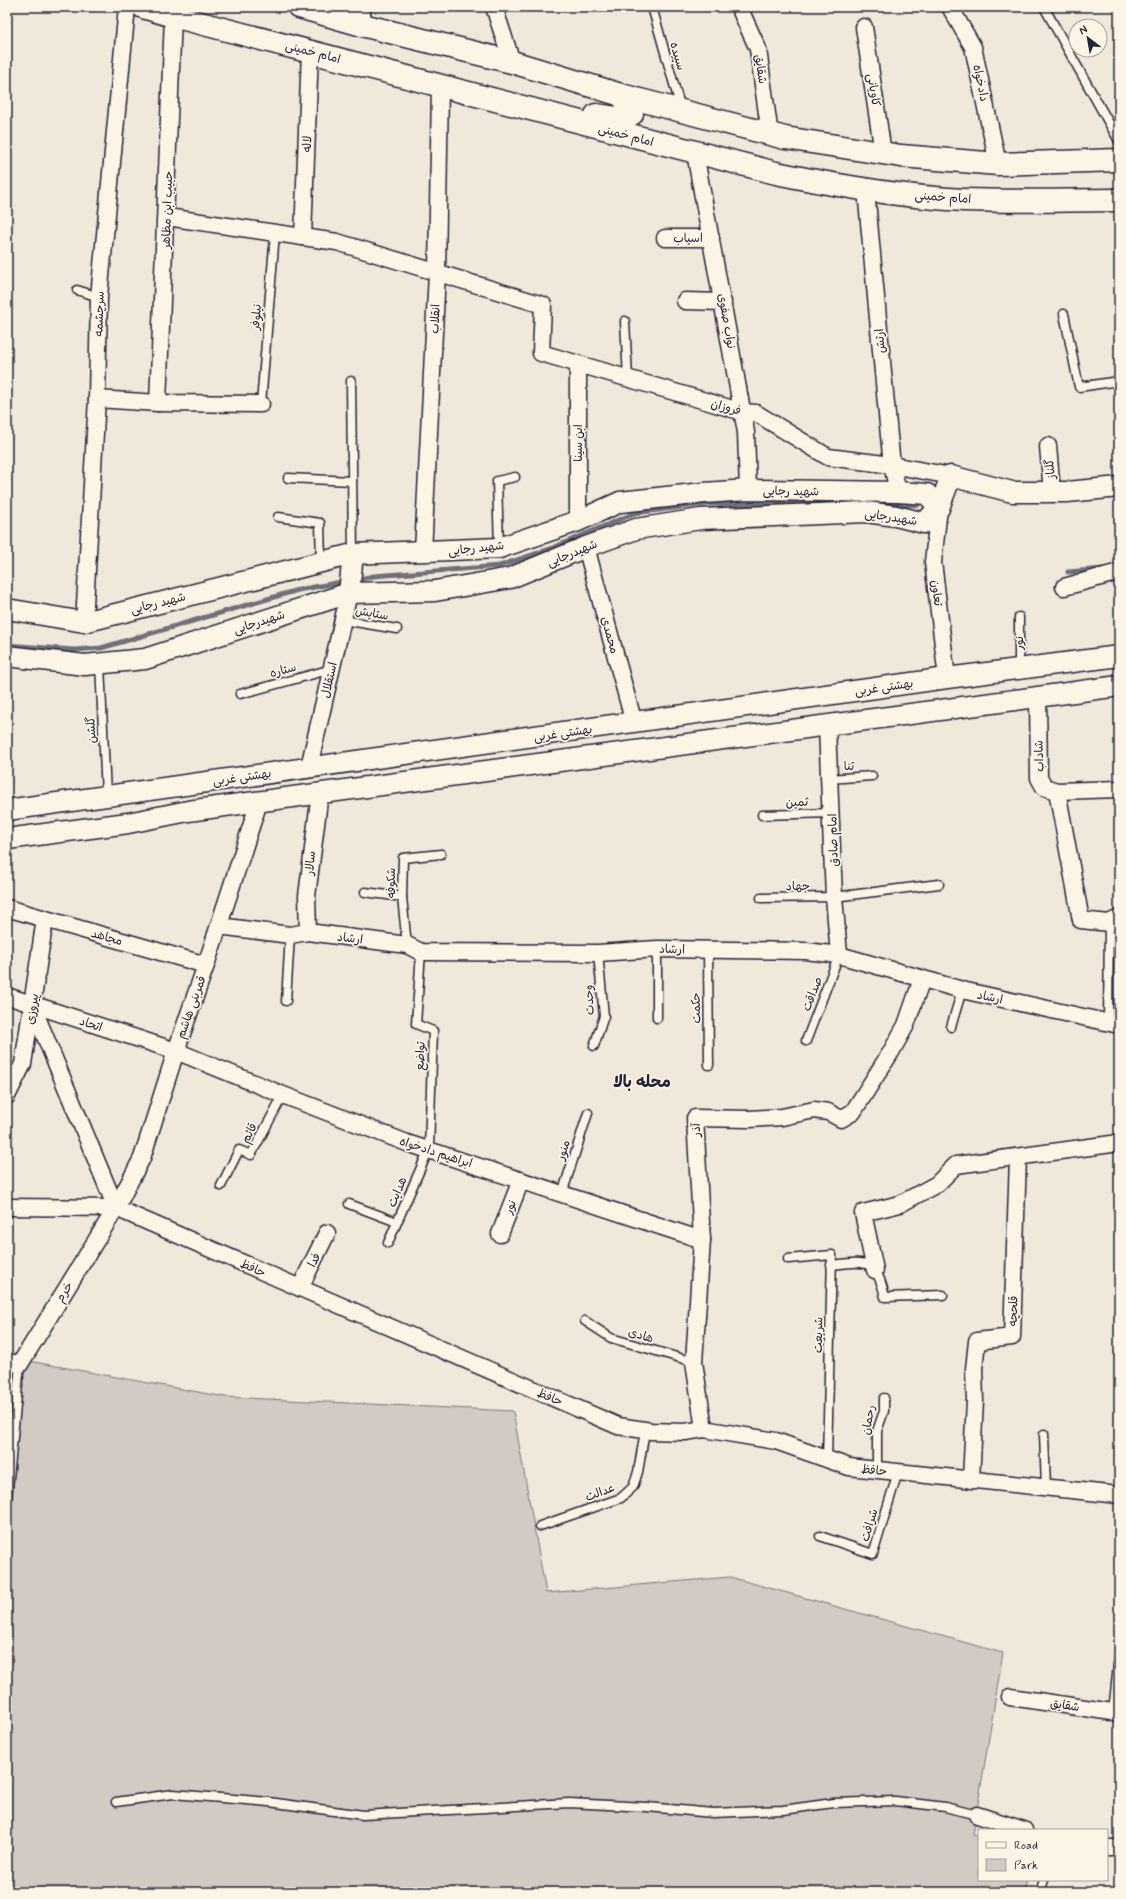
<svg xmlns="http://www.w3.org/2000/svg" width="1126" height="1899" viewBox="0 0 1126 1899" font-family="Mynerve,'Playpen Sans Arabic',sans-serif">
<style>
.green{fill:#d1cbc3;stroke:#7a767f}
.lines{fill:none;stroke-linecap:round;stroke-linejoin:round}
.stream{stroke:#716f79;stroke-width:5}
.service-casing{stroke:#22223b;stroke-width:11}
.minor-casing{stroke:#22223b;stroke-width:19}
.tertiary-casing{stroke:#22223b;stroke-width:23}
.secondary-casing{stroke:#22223b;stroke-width:25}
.service{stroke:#fcf5e5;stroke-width:8}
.minor{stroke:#fcf5e5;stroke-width:16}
.tertiary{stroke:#fcf5e5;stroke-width:20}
.secondary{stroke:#fcf5e5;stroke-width:22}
.labels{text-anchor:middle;stroke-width:3.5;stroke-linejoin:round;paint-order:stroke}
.street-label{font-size:12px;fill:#22223b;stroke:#fcf5e5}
.district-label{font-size:16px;font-weight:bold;fill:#22223b;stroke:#fcf5e5}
</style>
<rect width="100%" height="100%" fill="#efe8db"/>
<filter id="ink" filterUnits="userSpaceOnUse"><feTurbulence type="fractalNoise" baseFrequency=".025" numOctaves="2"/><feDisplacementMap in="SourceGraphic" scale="8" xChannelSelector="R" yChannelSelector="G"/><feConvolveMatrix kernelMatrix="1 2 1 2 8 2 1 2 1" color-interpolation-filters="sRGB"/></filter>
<g filter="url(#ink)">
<!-- green -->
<path class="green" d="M7,1357L225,1397L513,1411L546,1593L730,1577L1003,1653L973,1834L979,1835V1880H1027L1024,1892H7Z"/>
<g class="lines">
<!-- stream -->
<g class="stream">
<path d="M871,503L918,505"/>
<path d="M1068,572L1103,569"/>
<path d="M355,580L374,576L499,566L550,549L635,513L706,504L851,503"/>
<path d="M7,645L74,650L101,648L298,590L347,581"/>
</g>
<!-- service casing -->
<g class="service-casing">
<g id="service">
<path d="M652,7L681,109"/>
<path d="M1044,7L1119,141"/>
<path d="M77,290L99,297"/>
<path d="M1064,314L1079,387L1119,381"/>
<path d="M625,321L628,379"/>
<path d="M351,381L353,554"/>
<path d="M261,404L275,233"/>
<path d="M288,478L352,481"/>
<path d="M278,517L320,523L321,562"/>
<path d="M499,548L497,481L515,477"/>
<path d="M343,620L397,629"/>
<path d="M100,664L106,795"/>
<path d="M1019,669V617"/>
<path d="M240,694L332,669"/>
<path d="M828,779L872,776"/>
<path d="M762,815L832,813"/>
<path d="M365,892L402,897"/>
<path d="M761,898L834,897L939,884"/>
<path d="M407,945L402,897L403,858L441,854"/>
<path d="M657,949V1018"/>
<path d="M708,950L709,1065"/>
<path d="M286,1001L290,935"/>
<path d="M1108,1023L1109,923"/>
<path d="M951,1027L962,990"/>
<path d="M806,1041L839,955"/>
<path d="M594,1046L604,1016L598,953"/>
<path d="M221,1186L239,1150L251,1155L283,1095"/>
<path d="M562,1194L588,1113"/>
<path d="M349,1204L397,1222"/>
<path d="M388,1243L429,1149L433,1031L416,1024L421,952"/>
<path d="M788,1259L832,1255L827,1459"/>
<path d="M831,1265C867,1261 876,1258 885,1297L943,1295"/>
<path d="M585,1321L611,1338L694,1362"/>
<path d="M1044,1434L1046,1488"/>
<path d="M877,1470V1431L884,1411V1398"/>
<path d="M7,1499L20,1364"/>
<path d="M540,1526L621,1498L633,1487L638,1472L645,1431"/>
<path d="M820,1536L873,1554L898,1472"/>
<path d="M1113,1712L1119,1655"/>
<path d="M116,1802L173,1794L269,1802L363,1815L569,1803L647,1807L713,1813L783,1810L833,1803L895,1801L945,1807L977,1815"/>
<path d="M1040,1892L1044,1880"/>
</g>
</g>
<!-- minor casing -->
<g class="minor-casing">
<g id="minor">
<path d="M494,7L512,62"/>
<path d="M739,7L758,49L770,135"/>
<path d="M950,7L973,47L998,164"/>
<path d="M362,25V7"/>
<path d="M864,27L883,153"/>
<path d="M695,153L746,432L748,490"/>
<path d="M866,190L889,436L892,465L898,492"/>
<path d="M167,217L337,242L543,305L541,353L743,412L756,413L828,457L892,465L951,476"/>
<path d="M303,237L310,51"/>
<path d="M665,238H711"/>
<path d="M685,301L723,302"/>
<path d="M97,399L158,403L261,404"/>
<path d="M158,403L173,16"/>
<path d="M1048,446L1052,492"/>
<path d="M939,508L933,562L947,678"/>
<path d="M578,521V365"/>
<path d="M586,547L634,723"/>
<path d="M423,552L437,273L440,86"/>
<path d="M1064,587L1119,572"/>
<path d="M84,622L97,399L99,297L127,7"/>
<path d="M1038,697L1039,778L1044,787L1057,791L1119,789"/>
<path d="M827,726L834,897L839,955"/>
<path d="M309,767L349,593"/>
<path d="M1057,791L1081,920L1109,923L1119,918"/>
<path d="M7,908L206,965"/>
<path d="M219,926L290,935L308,932L407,945L421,952L598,953L657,949L806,951L839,955L962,990L1119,1025"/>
<path d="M308,932L307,896L320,793"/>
<path d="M7,996L176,1051L283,1095L407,1143L702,1240"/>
<path d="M32,1005L116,1208"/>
<path d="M7,1096L23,1064L45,919"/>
<path d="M7,1207L116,1208L618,1426L651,1431L685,1432L704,1429L776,1441L849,1467L1119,1495"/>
<path d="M500,1234L521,1180"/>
<path d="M875,1270L863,1213L900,1204L937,1184L956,1165L1119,1143"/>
<path d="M300,1288L327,1233"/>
<path d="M7,1362L20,1364L116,1208L142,1158L176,1051L206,965L259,802"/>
<path d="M704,1429L694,1362L702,1240L695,1118L750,1119L782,1117L814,1110L828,1112L841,1119L853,1112L891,1052L906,1025L922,979"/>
<path d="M971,1480L975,1401L974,1369L977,1341L1012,1337L1018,1158"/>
<path d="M1010,1697L1119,1713"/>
<path d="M977,1815L1024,1830"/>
<path d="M1107,1848H1119"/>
</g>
</g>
<!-- tertiary casing -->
<g class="tertiary-casing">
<g id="tertiary">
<path d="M349,593L353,554"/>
<path d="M7,609L84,622L353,554L499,548L578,521L620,502L704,493L748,490L898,492L927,494L939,508"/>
<path d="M7,656L85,665L145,659L349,593L435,591L510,578L586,547L636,529L701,519L866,512L896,516L924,523L939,508L951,476L1012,492H1067L1119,487"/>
<path d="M7,810L947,678L1119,656"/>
<path d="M7,839L128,823L188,811L1119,686"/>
</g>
</g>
<!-- secondary casing -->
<g class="secondary-casing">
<g id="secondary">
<path d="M143,7L173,16L776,173C838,186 901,197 964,200C1016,202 1068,200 1119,200"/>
<path d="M299,7L362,25L512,62L621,95L785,138L901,156L998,164L1119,160"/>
<path d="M596,115L623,119L632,114L629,105L621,95"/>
</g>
</g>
<!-- service -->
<use href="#service" class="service"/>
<!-- minor -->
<use href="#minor" class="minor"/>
<!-- tertiary -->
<use href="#tertiary" class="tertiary"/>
<!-- secondary -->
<use href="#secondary" class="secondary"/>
</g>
</g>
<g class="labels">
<!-- street labels -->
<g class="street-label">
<text transform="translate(313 52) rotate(15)" y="4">امام خمینی</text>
<text transform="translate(678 56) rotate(74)" y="4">سپیده</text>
<text transform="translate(761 69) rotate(82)" y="4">شقایق</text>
<text transform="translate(981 83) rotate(78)" y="4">دادخواه</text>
<text transform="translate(874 90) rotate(81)" y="4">کاویانی</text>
<text transform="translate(626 135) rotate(15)" y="4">امام خمینی</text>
<text transform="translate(307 144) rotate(-88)" y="4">لاله</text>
<text transform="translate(943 197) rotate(4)" y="4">امام خمینی</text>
<text transform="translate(167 210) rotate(-88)" y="4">حبیب ابن مظاهر</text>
<text transform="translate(688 238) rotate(-1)" y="4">اسیاب</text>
<text transform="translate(99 314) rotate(-88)" y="4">سرچشمه</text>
<text transform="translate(256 317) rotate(-85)" y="4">نیلوفر</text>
<text transform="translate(435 319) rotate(-87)" y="4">انقلاب</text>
<text transform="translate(727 321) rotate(80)" y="4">نواب صفوی</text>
<text transform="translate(880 341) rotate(-95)" y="4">ارتش</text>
<text transform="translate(726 407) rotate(15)" y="4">فروزان</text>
<text transform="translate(578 443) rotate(-90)" y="4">ابن سینا</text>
<text transform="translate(1050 469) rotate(-96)" y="4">گلناز</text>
<text transform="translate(791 491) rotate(1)" y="4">شهید رجایی</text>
<text transform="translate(891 517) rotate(9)" y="4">شهیدرجایی</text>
<text transform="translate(476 548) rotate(-6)" y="4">شهید رجایی</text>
<text transform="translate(572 553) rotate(-22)" y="4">شهیدرجایی</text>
<text transform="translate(937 593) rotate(83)" y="4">تعاون</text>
<text transform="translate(158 603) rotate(-14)" y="4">شهید رجایی</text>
<text transform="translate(372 613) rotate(10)" y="4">ستایش</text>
<text transform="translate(259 622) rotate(-18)" y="4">شهیدرجایی</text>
<text transform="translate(610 635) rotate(75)" y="4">محمدی</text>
<text transform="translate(1019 643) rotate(-90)" y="4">نور</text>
<text transform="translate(283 670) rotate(-15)" y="4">ستاره</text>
<text transform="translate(329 680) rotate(-77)" y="4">استقلال</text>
<text transform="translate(884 687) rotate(-8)" y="4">بهشتی غربی</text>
<text transform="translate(91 730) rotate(-93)" y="4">گلشن</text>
<text transform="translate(563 733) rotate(-8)" y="4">بهشتی غربی</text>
<text transform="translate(1039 756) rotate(-92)" y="4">شاداب</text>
<text transform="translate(849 766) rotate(-3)" y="4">ثنا</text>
<text transform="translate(242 777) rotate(-8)" y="4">بهشتی غربی</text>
<text transform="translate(797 802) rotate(-2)" y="4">ثمین</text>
<text transform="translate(833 840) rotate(-92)" y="4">امام صادق</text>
<text transform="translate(310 863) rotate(-84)" y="4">سالار</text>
<text transform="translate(391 883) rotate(-90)" y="4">شکوفه</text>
<text transform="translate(798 886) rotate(-1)" y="4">جهاد</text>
<text transform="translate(107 937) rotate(16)" y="4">مجاهد</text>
<text transform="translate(350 938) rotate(7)" y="4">ارشاد</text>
<text transform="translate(672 949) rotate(1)" y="4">ارشاد</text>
<text transform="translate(812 994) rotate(-69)" y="4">صداقت</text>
<text transform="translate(990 997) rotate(12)" y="4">ارشاد</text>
<text transform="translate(589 1000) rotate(-93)" y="4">وحدت</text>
<text transform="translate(191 1007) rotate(-70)" y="4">قمربنی هاشم</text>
<text transform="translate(696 1008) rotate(-91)" y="4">حکمت</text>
<text transform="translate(32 1009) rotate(-81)" y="4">پیروزی</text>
<text transform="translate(91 1024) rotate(18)" y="4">اتحاد</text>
<text transform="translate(420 1056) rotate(-88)" y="4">تواضع</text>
<text transform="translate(696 1130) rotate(-90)" y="4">آذر</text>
<text transform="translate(249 1133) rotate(-63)" y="4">قائم</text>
<text transform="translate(563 1150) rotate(-72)" y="4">منور</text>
<text transform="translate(436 1152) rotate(18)" y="4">ابراهیم دادخواه</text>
<text transform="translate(397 1192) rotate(-67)" y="4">هدایت</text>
<text transform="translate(510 1207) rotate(-69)" y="4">نور</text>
<text transform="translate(314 1260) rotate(-64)" y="4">فدا</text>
<text transform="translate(253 1268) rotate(24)" y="4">حافظ</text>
<text transform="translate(64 1292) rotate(-58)" y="4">خرم</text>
<text transform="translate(1013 1311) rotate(-88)" y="4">قلحچه</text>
<text transform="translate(641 1335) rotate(17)" y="4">هادی</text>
<text transform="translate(818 1335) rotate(-89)" y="4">شریعت</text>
<text transform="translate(550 1397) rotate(23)" y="4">حافظ</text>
<text transform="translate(868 1420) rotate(-80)" y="4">رحمان</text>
<text transform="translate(874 1470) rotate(6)" y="4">حافظ</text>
<text transform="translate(600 1492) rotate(-21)" y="4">عدالت</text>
<text transform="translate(869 1525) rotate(-73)" y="4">شرافت</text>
<text transform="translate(1065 1705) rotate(9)" y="4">شقایق</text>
</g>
<!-- district labels -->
<g class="district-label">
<text x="642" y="1087">محله بالا</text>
</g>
</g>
<!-- margin -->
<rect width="1126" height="1899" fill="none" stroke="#fcf5e5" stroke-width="24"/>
<rect x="12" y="12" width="1102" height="1875" fill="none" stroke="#22223b" stroke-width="1.5" filter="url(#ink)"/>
<!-- legend -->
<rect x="978" y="1829" width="130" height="52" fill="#fcf5e5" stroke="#a5a1a1"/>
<rect x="986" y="1842" width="20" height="6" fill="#fcf5e5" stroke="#a5a1a1"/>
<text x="1014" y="1849" font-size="12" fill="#22223b">Road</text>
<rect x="986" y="1859" width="20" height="12" fill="#d1cbc3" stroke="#a5a1a1"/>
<text x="1014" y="1869" font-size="12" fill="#22223b">Park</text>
<!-- north arrow -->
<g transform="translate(1088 38) rotate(329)"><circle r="19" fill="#fcf5e5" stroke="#a5a1a1"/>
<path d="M0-3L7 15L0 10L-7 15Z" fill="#22223b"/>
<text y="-6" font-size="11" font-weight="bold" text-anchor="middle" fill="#22223b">N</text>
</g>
</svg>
